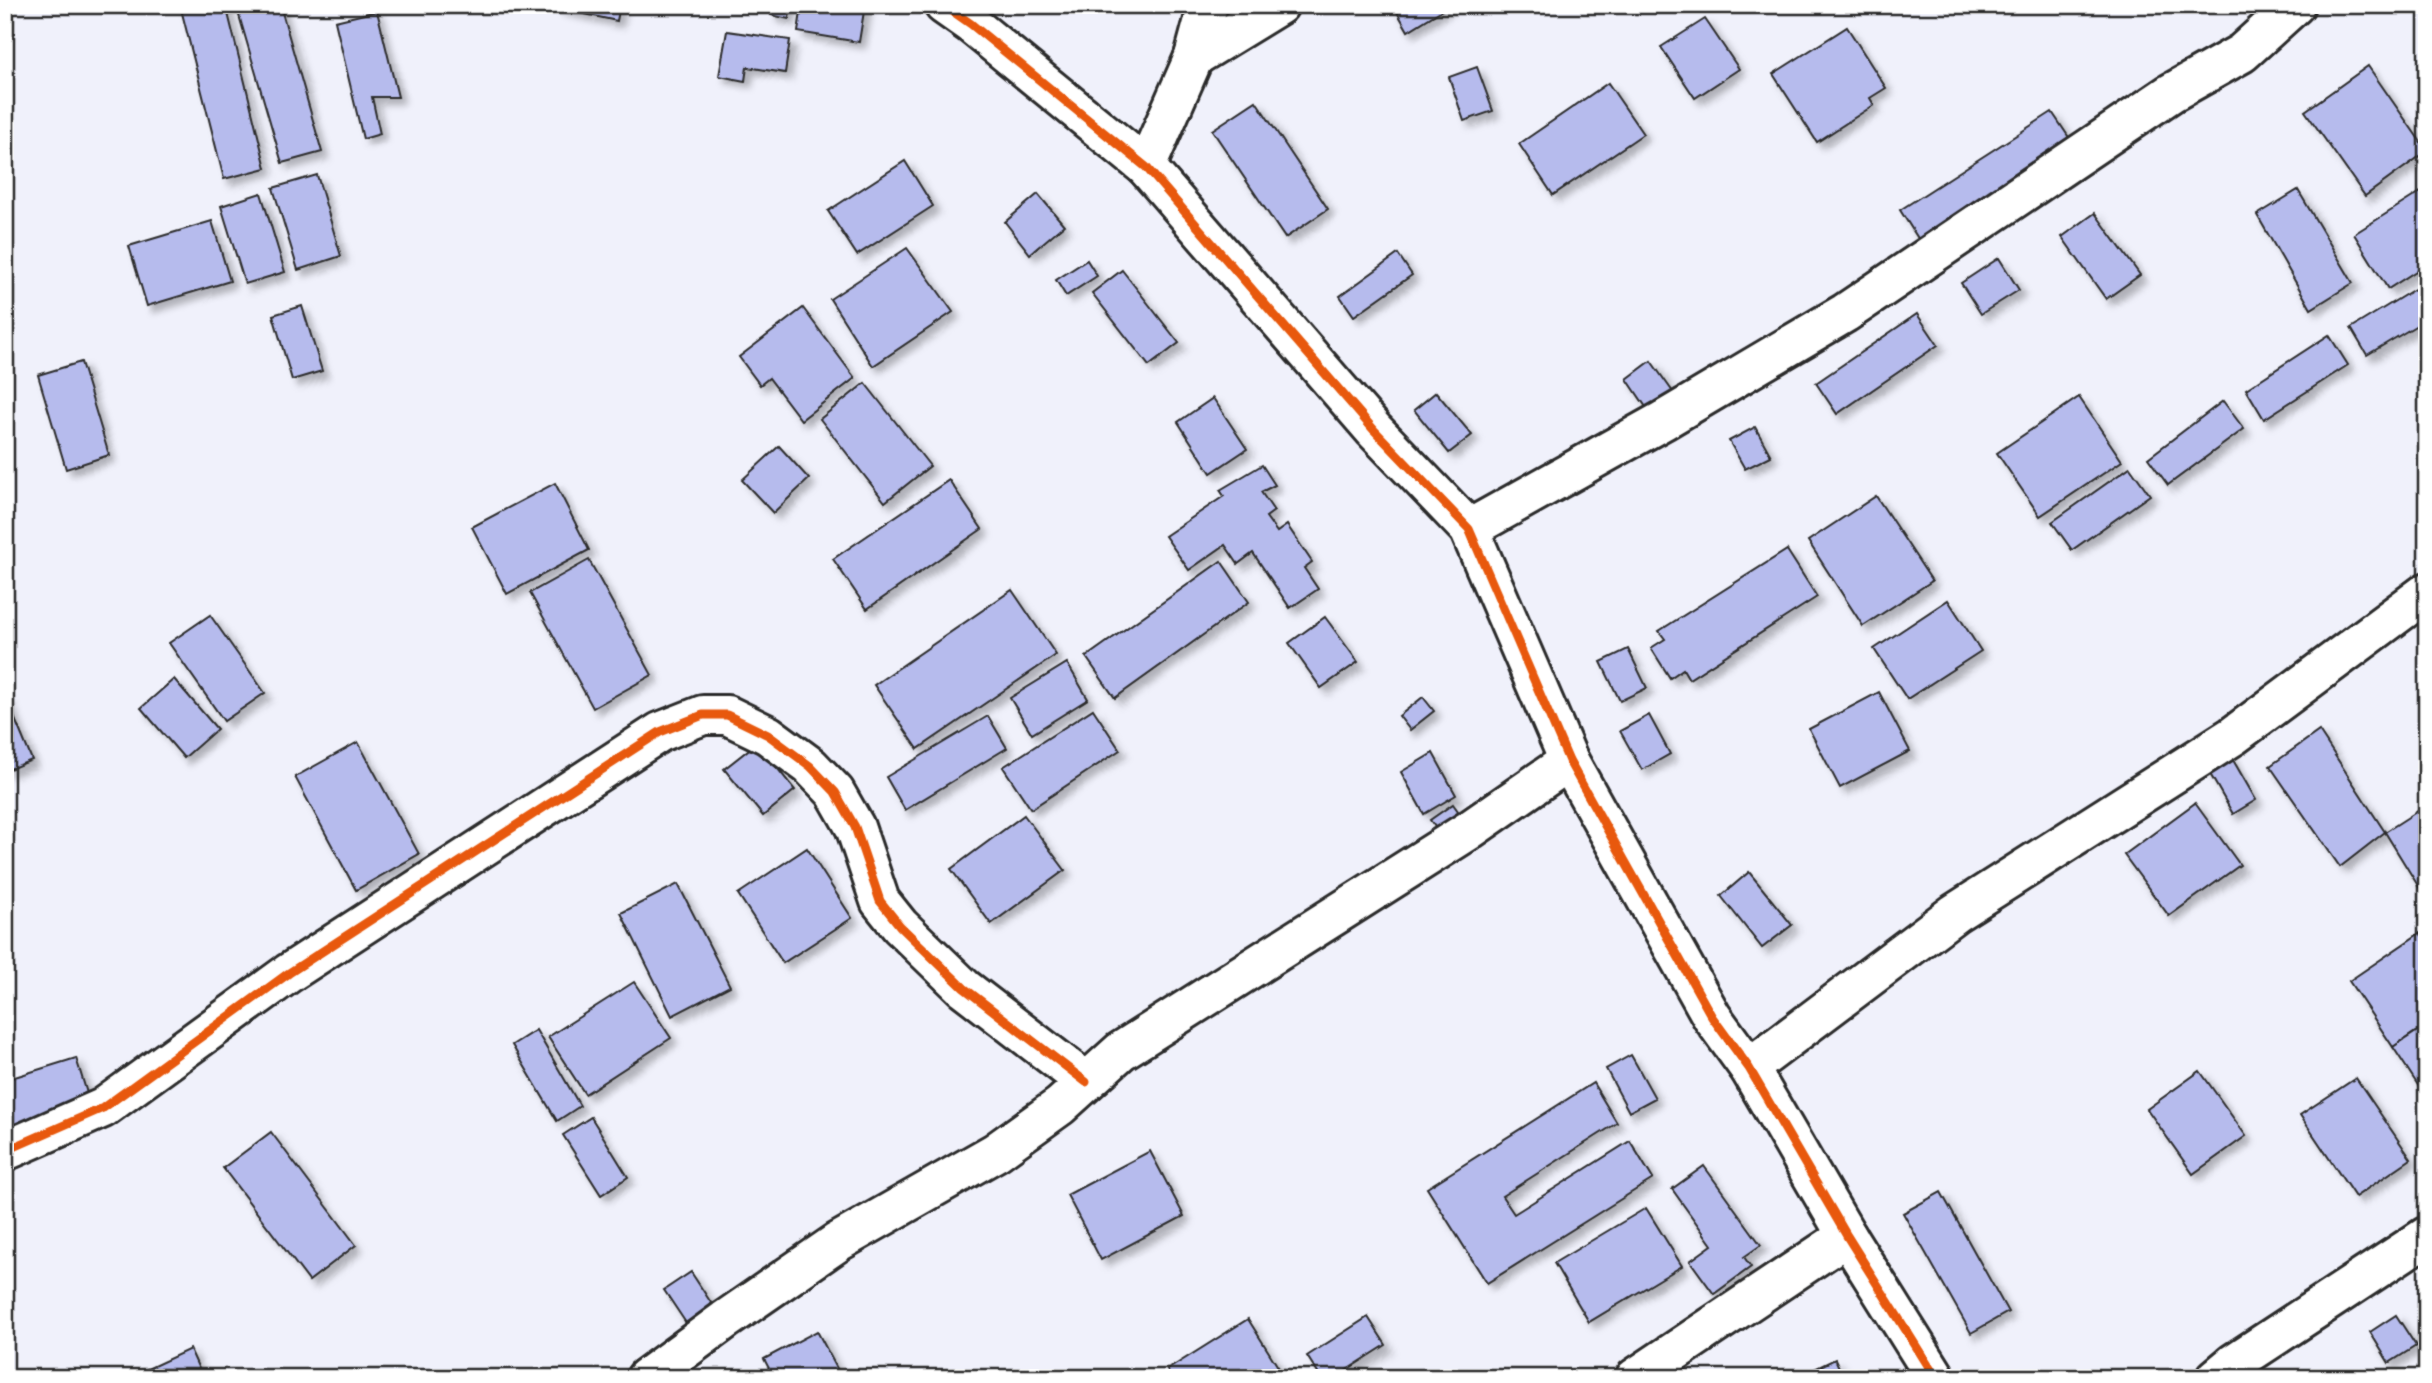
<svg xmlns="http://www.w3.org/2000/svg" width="2432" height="1383" viewBox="0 0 2432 1383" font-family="Kalam,sans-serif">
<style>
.building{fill:#b6bbed;stroke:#2b2b2b;stroke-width:2;filter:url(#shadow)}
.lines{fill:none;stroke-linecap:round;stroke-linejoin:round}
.minor-casing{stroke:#2b2b2b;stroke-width:44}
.minor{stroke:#fff;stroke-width:38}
.cycleway-casing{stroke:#fff;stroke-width:13}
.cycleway{stroke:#e8590c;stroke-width:9}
</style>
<defs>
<filter id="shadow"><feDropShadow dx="6" dy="6" stdDeviation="3.5" flood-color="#0004"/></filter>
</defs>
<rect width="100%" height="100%" fill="#f0f1fb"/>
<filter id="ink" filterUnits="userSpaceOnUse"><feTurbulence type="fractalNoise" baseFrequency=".0143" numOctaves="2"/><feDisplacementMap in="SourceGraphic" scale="14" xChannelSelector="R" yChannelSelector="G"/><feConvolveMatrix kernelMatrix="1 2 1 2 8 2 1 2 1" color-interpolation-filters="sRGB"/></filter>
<g filter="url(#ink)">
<!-- building -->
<g class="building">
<path d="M180,5H226L266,168L224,179Z"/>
<path d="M236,5H280L322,152L282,163Z"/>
<path d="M558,5H620L617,21L557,8Z"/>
<path d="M773,5H791L789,19L771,15Z"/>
<path d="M802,5H865L859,42L798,32Z"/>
<path d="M1393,5H1450L1408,31Z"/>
<path d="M377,11L398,97H372L380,134L363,139L335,21Z"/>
<path d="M1705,19L1739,69L1695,98L1661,47Z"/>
<path d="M1847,27L1886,88L1870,98L1874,105L1817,142L1773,74Z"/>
<path d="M727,31L790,40L785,73L747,67L745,81L719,76Z"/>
<path d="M2368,66L2427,151L2365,196L2305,111Z"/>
<path d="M1477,67L1493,111L1464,121L1449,77Z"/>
<path d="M1608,83L1643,134L1553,195L1519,144Z"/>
<path d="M1256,101L1328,209L1285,238L1212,130Z"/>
<path d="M2052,112L2072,142L1919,240L1900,210Z"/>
<path d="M905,161L933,206L857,255L828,211Z"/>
<path d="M317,175L341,256L298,270L273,188Z"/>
<path d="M2427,188V264L2388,289L2354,234Z"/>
<path d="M2298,190L2353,283L2311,309L2257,215Z"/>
<path d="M261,193L285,272L245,284L221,206Z"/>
<path d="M1038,194L1064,225L1030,254L1005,222Z"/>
<path d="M2095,213L2140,275L2106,299L2062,237Z"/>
<path d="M212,221L230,281L147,306L129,246Z"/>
<path d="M907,248L953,312L873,366L830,299Z"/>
<path d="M1398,254L1412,275L1354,316L1340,296Z"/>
<path d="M1999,258L2019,290L1981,314L1961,283Z"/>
<path d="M1087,260L1097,276L1066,296L1056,280Z"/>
<path d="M1122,270L1179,343L1149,366L1092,293Z"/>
<path d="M2426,282L2427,319L2367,355L2351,328Z"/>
<path d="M302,306L322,371L292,380L273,315Z"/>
<path d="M803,308L855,378L801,420L769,378L760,385L739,357Z"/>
<path d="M1917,314L1938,345L1837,414L1816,383Z"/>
<path d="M2329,335L2348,365L2264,419L2246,389Z"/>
<path d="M1651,361L1673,392L1648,410L1627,379Z"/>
<path d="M81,362L109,455L66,469L38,375Z"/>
<path d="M865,383L930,466L885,502L820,419Z"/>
<path d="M1436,392L1472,435L1449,453L1414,410Z"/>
<path d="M2079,397L2122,461L2040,516L1997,453Z"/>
<path d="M1213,398L1247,449L1211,473L1178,422Z"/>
<path d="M2223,401L2244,429L2168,485L2148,458Z"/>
<path d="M1755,427L1771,456L1745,469L1729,441Z"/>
<path d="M779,446L809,479L773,513L742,480Z"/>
<path d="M1262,465L1275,485L1261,492L1274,511L1266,517L1277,532L1287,525L1312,562L1304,568L1318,589L1290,608L1253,553L1238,564L1225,545L1189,570L1165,536L1224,496L1220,490Z"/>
<path d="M2130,467L2150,495L2072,550L2052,522Z"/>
<path d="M949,480L982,529L867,609L833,559Z"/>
<path d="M555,483L589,550L507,594L472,527Z"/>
<path d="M1876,496L1932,581L1863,626L1808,541Z"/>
<path d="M1787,550L1817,597L1689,679L1683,669L1670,678L1651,648L1665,639L1659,631Z"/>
<path d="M589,560L652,675L593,708L530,593Z"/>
<path d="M1221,561L1249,602L1115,698L1086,657Z"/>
<path d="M1012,590L1056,655L918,749L874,685Z"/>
<path d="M1948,600L1981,651L1907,699L1874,649Z"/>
<path d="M210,615L265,693L224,721L169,643Z"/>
<path d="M1325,617L1358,662L1321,688L1289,643Z"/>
<path d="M1628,649L1647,688L1620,701L1601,662Z"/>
<path d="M1067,663L1088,699L1032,734L1010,698Z"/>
<path d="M174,679L217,729L184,758L141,708Z"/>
<path d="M1879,692L1910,751L1840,788L1809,729Z"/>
<path d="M5,695L32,760L5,771Z"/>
<path d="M1423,697L1434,711L1410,730L1399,716Z"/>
<path d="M1093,709L1120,750L1031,809L1003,767Z"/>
<path d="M1649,715L1670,754L1642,770L1620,731Z"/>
<path d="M988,716L1007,748L905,810L886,777Z"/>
<path d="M2319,731L2385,832L2340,867L2270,766Z"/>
<path d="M358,742L419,854L356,890L295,777Z"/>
<path d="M757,743L795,790L763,816L724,769Z"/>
<path d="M1433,753L1456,795L1424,814L1401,772Z"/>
<path d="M2229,753L2256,800L2233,814L2206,767Z"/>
<path d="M2195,803L2240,865L2169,916L2124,855Z"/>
<path d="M1453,804L1466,822L1443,838L1430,820Z"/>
<path d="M2427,805V885L2420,889L2385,832Z"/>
<path d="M1024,815L1065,870L991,924L951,869Z"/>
<path d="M807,848L852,918L783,963L738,894Z"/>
<path d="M1749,872L1792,925L1762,948L1721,896Z"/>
<path d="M678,884L730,986L672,1016L621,913Z"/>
<path d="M2420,933L2427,943V1024L2393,1047L2349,981Z"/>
<path d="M634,982L671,1038L585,1094L548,1037Z"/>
<path d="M2427,1025V1099L2393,1047Z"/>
<path d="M536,1030L580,1106L557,1121L512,1045Z"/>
<path d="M1631,1055L1655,1098L1629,1112L1606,1069Z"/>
<path d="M76,1058L91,1106L5,1132V1080Z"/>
<path d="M2200,1071L2246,1136L2193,1174L2147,1109Z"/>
<path d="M2356,1078L2411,1159L2355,1197L2300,1115Z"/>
<path d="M1593,1083L1617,1123L1502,1196L1514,1214L1630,1141L1653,1179L1487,1283L1427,1188Z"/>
<path d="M591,1117L628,1177L601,1195L563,1135Z"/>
<path d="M271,1132L356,1245L309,1281L223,1168Z"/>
<path d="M1150,1151L1184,1216L1101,1260L1067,1195Z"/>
<path d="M1704,1166L1761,1245L1744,1257L1751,1267L1714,1294L1690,1261L1712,1245L1672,1189Z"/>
<path d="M1941,1192L2008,1312L1971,1333L1903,1213Z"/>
<path d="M1646,1208L1682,1266L1589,1322L1554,1263Z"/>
<path d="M691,1272L717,1312L690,1329L664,1290Z"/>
<path d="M2396,1315L2416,1346L2389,1363L2370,1332Z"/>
<path d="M1368,1317L1386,1345L1334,1378H1321L1307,1356Z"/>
<path d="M1248,1319L1285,1378H1172L1167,1370Z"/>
<path d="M817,1331L842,1378H774L764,1359Z"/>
<path d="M190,1349L203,1378H128Z"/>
<path d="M1835,1359L1844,1378H1798V1377Z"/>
</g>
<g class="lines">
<!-- minor casing -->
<g class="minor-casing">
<g id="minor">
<path d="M944,5L971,24L1146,167L1374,430L1469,529L1569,761L1712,1017L1749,1068L1847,1236L1936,1378"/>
<path d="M1194,57L1279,5"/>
<path d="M1146,167L1194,57L1208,5"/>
<path d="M1469,529L1664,420L1845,313L2171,93L2242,53L2295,5"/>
<path d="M1749,1068L1955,913L2233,736L2427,592"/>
<path d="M5,1151L103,1108L289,973L660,732L703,715H727L768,735L810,766L835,792L855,827L880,901L900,926L964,988L1086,1082"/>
<path d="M646,1378L725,1320L838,1242L996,1152L1060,1106L1121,1051L1468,831L1569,761"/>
<path d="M1635,1378L1847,1236"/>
<path d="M2216,1378L2234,1363L2427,1236"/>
</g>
</g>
<!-- minor -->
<use href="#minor" class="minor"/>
<!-- cycleway casing -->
<g class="cycleway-casing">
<g id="cycleway">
<path d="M944,5L971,24L1146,167L1374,430L1469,529L1569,761L1712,1017L1749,1068L1847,1236L1936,1378"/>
<path d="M5,1151L103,1108L289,973L660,732L703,715H727L768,735L810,766L835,792L855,827L880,901L900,926L964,988L1086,1082"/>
</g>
</g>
<!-- cycleway -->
<use href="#cycleway" class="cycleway"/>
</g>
</g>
<!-- margin -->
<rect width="2432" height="1383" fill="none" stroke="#fff" stroke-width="28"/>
<rect x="14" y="14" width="2404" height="1355" fill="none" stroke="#2b2b2b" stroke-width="2.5" filter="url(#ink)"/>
</svg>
